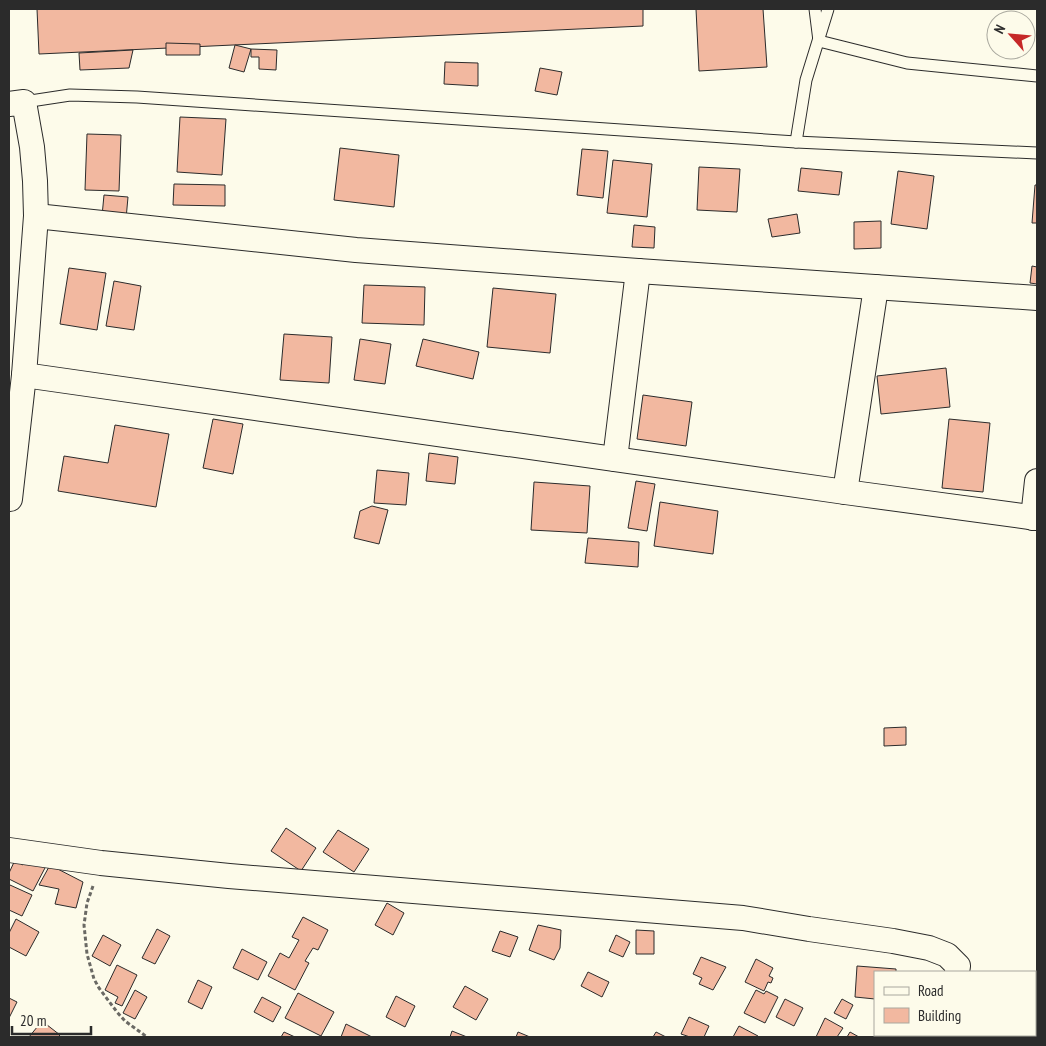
<svg xmlns="http://www.w3.org/2000/svg" width="1046" height="1046" viewBox="0 0 1046 1046" font-family="'PT Sans Narrow',sans-serif">
<style>
.building{fill:#f2b8a0;stroke:#2b2b2b}
.lines{fill:none;stroke-linecap:round;stroke-linejoin:round}
.lane-casing{stroke:#2b2b2b;stroke-width:13}
.street-casing{stroke:#2b2b2b;stroke-width:26}
.path{stroke:#6a6964;stroke-width:3;stroke-dasharray:4 2.5;stroke-linecap:butt}
.lane{stroke:#fdfbea;stroke-width:11}
.street{stroke:#fdfbea;stroke-width:24}
</style>
<rect width="100%" height="100%" fill="#fdfbea"/>
<!-- building -->
<g class="building">
<path d="M37,9H643V26L39,54Z"/>
<path d="M696,9H763L767,67L699,71Z"/>
<path d="M166,43L200,44V55H166Z"/>
<path d="M235,45L251,49L244,72L229,68Z"/>
<path d="M251,49L277,50L276,70L259,69V57H251Z"/>
<path d="M133,50L129,68L80,70L79,53Z"/>
<path d="M445,62L478,63V86L444,84Z"/>
<path d="M540,68L562,72L557,95L535,91Z"/>
<path d="M180,117L226,119L222,175L177,172Z"/>
<path d="M87,134L121,135L119,191L85,190Z"/>
<path d="M340,148L399,155L394,207L334,200Z"/>
<path d="M582,149L608,151L603,198L577,195Z"/>
<path d="M613,160L652,164L647,217L607,213Z"/>
<path d="M699,167L740,169L737,212L697,210Z"/>
<path d="M801,168L842,172L839,195L798,191Z"/>
<path d="M898,171L934,176L927,229L891,224Z"/>
<path d="M174,184L225,185V206L173,205Z"/>
<path d="M1035,185H1037V223H1032Z"/>
<path d="M104,195L128,197L126,219L102,216Z"/>
<path d="M797,214L800,233L772,237L768,219Z"/>
<path d="M881,221V248L854,249V222Z"/>
<path d="M634,225L655,227L654,248L632,247Z"/>
<path d="M1032,266L1037,267V284L1030,283Z"/>
<path d="M69,268L106,273L97,330L60,324Z"/>
<path d="M114,281L141,286L134,330L106,326Z"/>
<path d="M364,285L425,287L424,325L362,323Z"/>
<path d="M493,288L556,294L550,353L487,347Z"/>
<path d="M284,334L332,337L329,383L280,380Z"/>
<path d="M360,339L391,344L385,384L354,380Z"/>
<path d="M423,339L479,352L473,379L416,366Z"/>
<path d="M946,368L950,407L881,414L877,376Z"/>
<path d="M643,395L692,402L686,446L637,439Z"/>
<path d="M213,419L243,424L233,474L203,468Z"/>
<path d="M949,419L990,423L983,492L942,488Z"/>
<path d="M115,425L169,434L156,507L58,491L64,456L108,463Z"/>
<path d="M429,453L458,457L455,484L426,481Z"/>
<path d="M377,470L409,473L406,505L374,503Z"/>
<path d="M636,481L655,484L647,531L628,528Z"/>
<path d="M534,482L590,486L587,533L531,530Z"/>
<path d="M660,502L718,511L713,554L654,546Z"/>
<path d="M372,506L388,510L379,544L354,538L360,511Z"/>
<path d="M588,538L639,542L638,567L585,563Z"/>
<path d="M906,727V745L884,746V728Z"/>
<path d="M286,828L316,848L301,871L271,851Z"/>
<path d="M338,830L369,849L354,872L323,852Z"/>
<path d="M15,860L23,865L25,861L46,866L33,891L9,879V873Z"/>
<path d="M50,865L83,882L76,908L55,904L59,889L39,885Z"/>
<path d="M10,885L32,895L22,916L9,910V887Z"/>
<path d="M387,903L404,913L393,935L375,925Z"/>
<path d="M303,917L328,930L318,950L313,948L305,961L309,963L295,990L268,976L280,953L289,958L299,940L292,937Z"/>
<path d="M16,919L39,932L26,956L9,947V933Z"/>
<path d="M538,925L561,930L560,948L554,960L529,950Z"/>
<path d="M157,929L170,936L155,964L142,958Z"/>
<path d="M636,930L654,931V954H636Z"/>
<path d="M500,931L518,937L510,957L492,951Z"/>
<path d="M103,935L121,945L110,966L92,956Z"/>
<path d="M616,935L630,942L623,957L609,951Z"/>
<path d="M242,949L267,962L258,980L233,968Z"/>
<path d="M701,957L726,967L713,990L699,984L702,978L693,974Z"/>
<path d="M756,959L773,968L769,976L773,978L771,983L768,982L764,991L745,982Z"/>
<path d="M117,965L137,975L122,1006L115,1003L118,997L105,990Z"/>
<path d="M857,966L896,969V972H875V999L855,997Z"/>
<path d="M588,972L609,982L602,997L581,986Z"/>
<path d="M198,980L212,987L202,1009L188,1002Z"/>
<path d="M465,986L488,999L476,1020L453,1007Z"/>
<path d="M1035,989L1037,990V1013L1035,1012Z"/>
<path d="M135,990L147,997L135,1019L123,1013Z"/>
<path d="M756,990L764,994L766,991L778,997L765,1023L744,1013Z"/>
<path d="M298,993L334,1012L321,1036L285,1018Z"/>
<path d="M396,996L415,1006L405,1027L386,1017Z"/>
<path d="M262,997L281,1007L273,1022L254,1012Z"/>
<path d="M9,998L17,1002L9,1018Z"/>
<path d="M785,999L803,1008L794,1026L776,1017Z"/>
<path d="M842,999L853,1005L846,1019L834,1013Z"/>
<path d="M689,1017L709,1026L704,1037H690L681,1034Z"/>
<path d="M825,1018L843,1028L837,1037H816Z"/>
<path d="M42,1021L60,1035L58,1037H29Z"/>
<path d="M346,1024L372,1037H341Z"/>
<path d="M739,1026L758,1036V1037H733Z"/>
<path d="M452,1031L467,1037H450Z"/>
<path d="M284,1032L295,1037H281Z"/>
<path d="M518,1032L530,1037H516Z"/>
<path d="M656,1032L666,1037H653Z"/>
<path d="M850,1032L859,1037H847Z"/>
</g>
<g class="lines">
<!-- lane casing -->
<g class="lane-casing">
<g id="lane">
<path d="M815,9L819,41L907,63L1037,76"/>
<path d="M24,102L70,95L137,97L796,142L1037,153"/>
<path d="M796,142L806,80L828,9"/>
</g>
</g>
<!-- street casing -->
<g class="street-casing">
<g id="street">
<path d="M9,104L24,102L32,147L35,181L36,216L24,375L10,499"/>
<path d="M36,216L356,250L638,271L1037,298"/>
<path d="M24,375L845,492L1037,518"/>
<path d="M615,459L638,271"/>
<path d="M845,492L876,287"/>
<path d="M1033,518L1037,481"/>
<path d="M9,850L101,863L229,876L743,918L809,929L893,941L929,948L947,955L958,966L957,972"/>
<path d="M934,1037L935,1035"/>
</g>
</g>
<!-- path -->
<path class="path" d="M93,886L87,903L84,925L87,954L94,979L99,988L117,1012L125,1021L147,1037"/>
<!-- lane -->
<use href="#lane" class="lane"/>
<!-- street -->
<use href="#street" class="street"/>
</g>
<!-- border -->
<rect width="1046" height="1046" fill="none" stroke="#2b2b2b" stroke-width="20"/>
<!-- legend -->
<rect x="874" y="971" width="162" height="65" fill="#fdfbea" stroke="#a9a89e"/>
<rect x="884" y="987" width="25" height="8" fill="#fdfbea" stroke="#a9a89e"/>
<text x="918" y="996" font-size="15" fill="#2b2b2b">Road</text>
<rect x="884" y="1008" width="25" height="15" fill="#f2b8a0" stroke="#a9a89e"/>
<text x="918" y="1021" font-size="15" fill="#2b2b2b">Building</text>
<!-- north arrow -->
<g transform="translate(1011 35) rotate(297)"><circle r="24" fill="#fdfbea" stroke="#a9a89e"/>
<path d="M0-4L9 19L0 12L-9 19Z" fill="#c62828"/>
<text y="-8" font-size="14" font-weight="bold" text-anchor="middle" fill="#2b2b2b">N</text>
</g>
<!-- scale -->
<path d="M12 1026v8h79v-8" fill="none" stroke="#2b2b2b" stroke-width="2.5"/>
<text x="20" y="1026" font-size="15" fill="#2b2b2b" stroke="#fdfbea" stroke-width="4" paint-order="stroke">20 m</text>
</svg>
